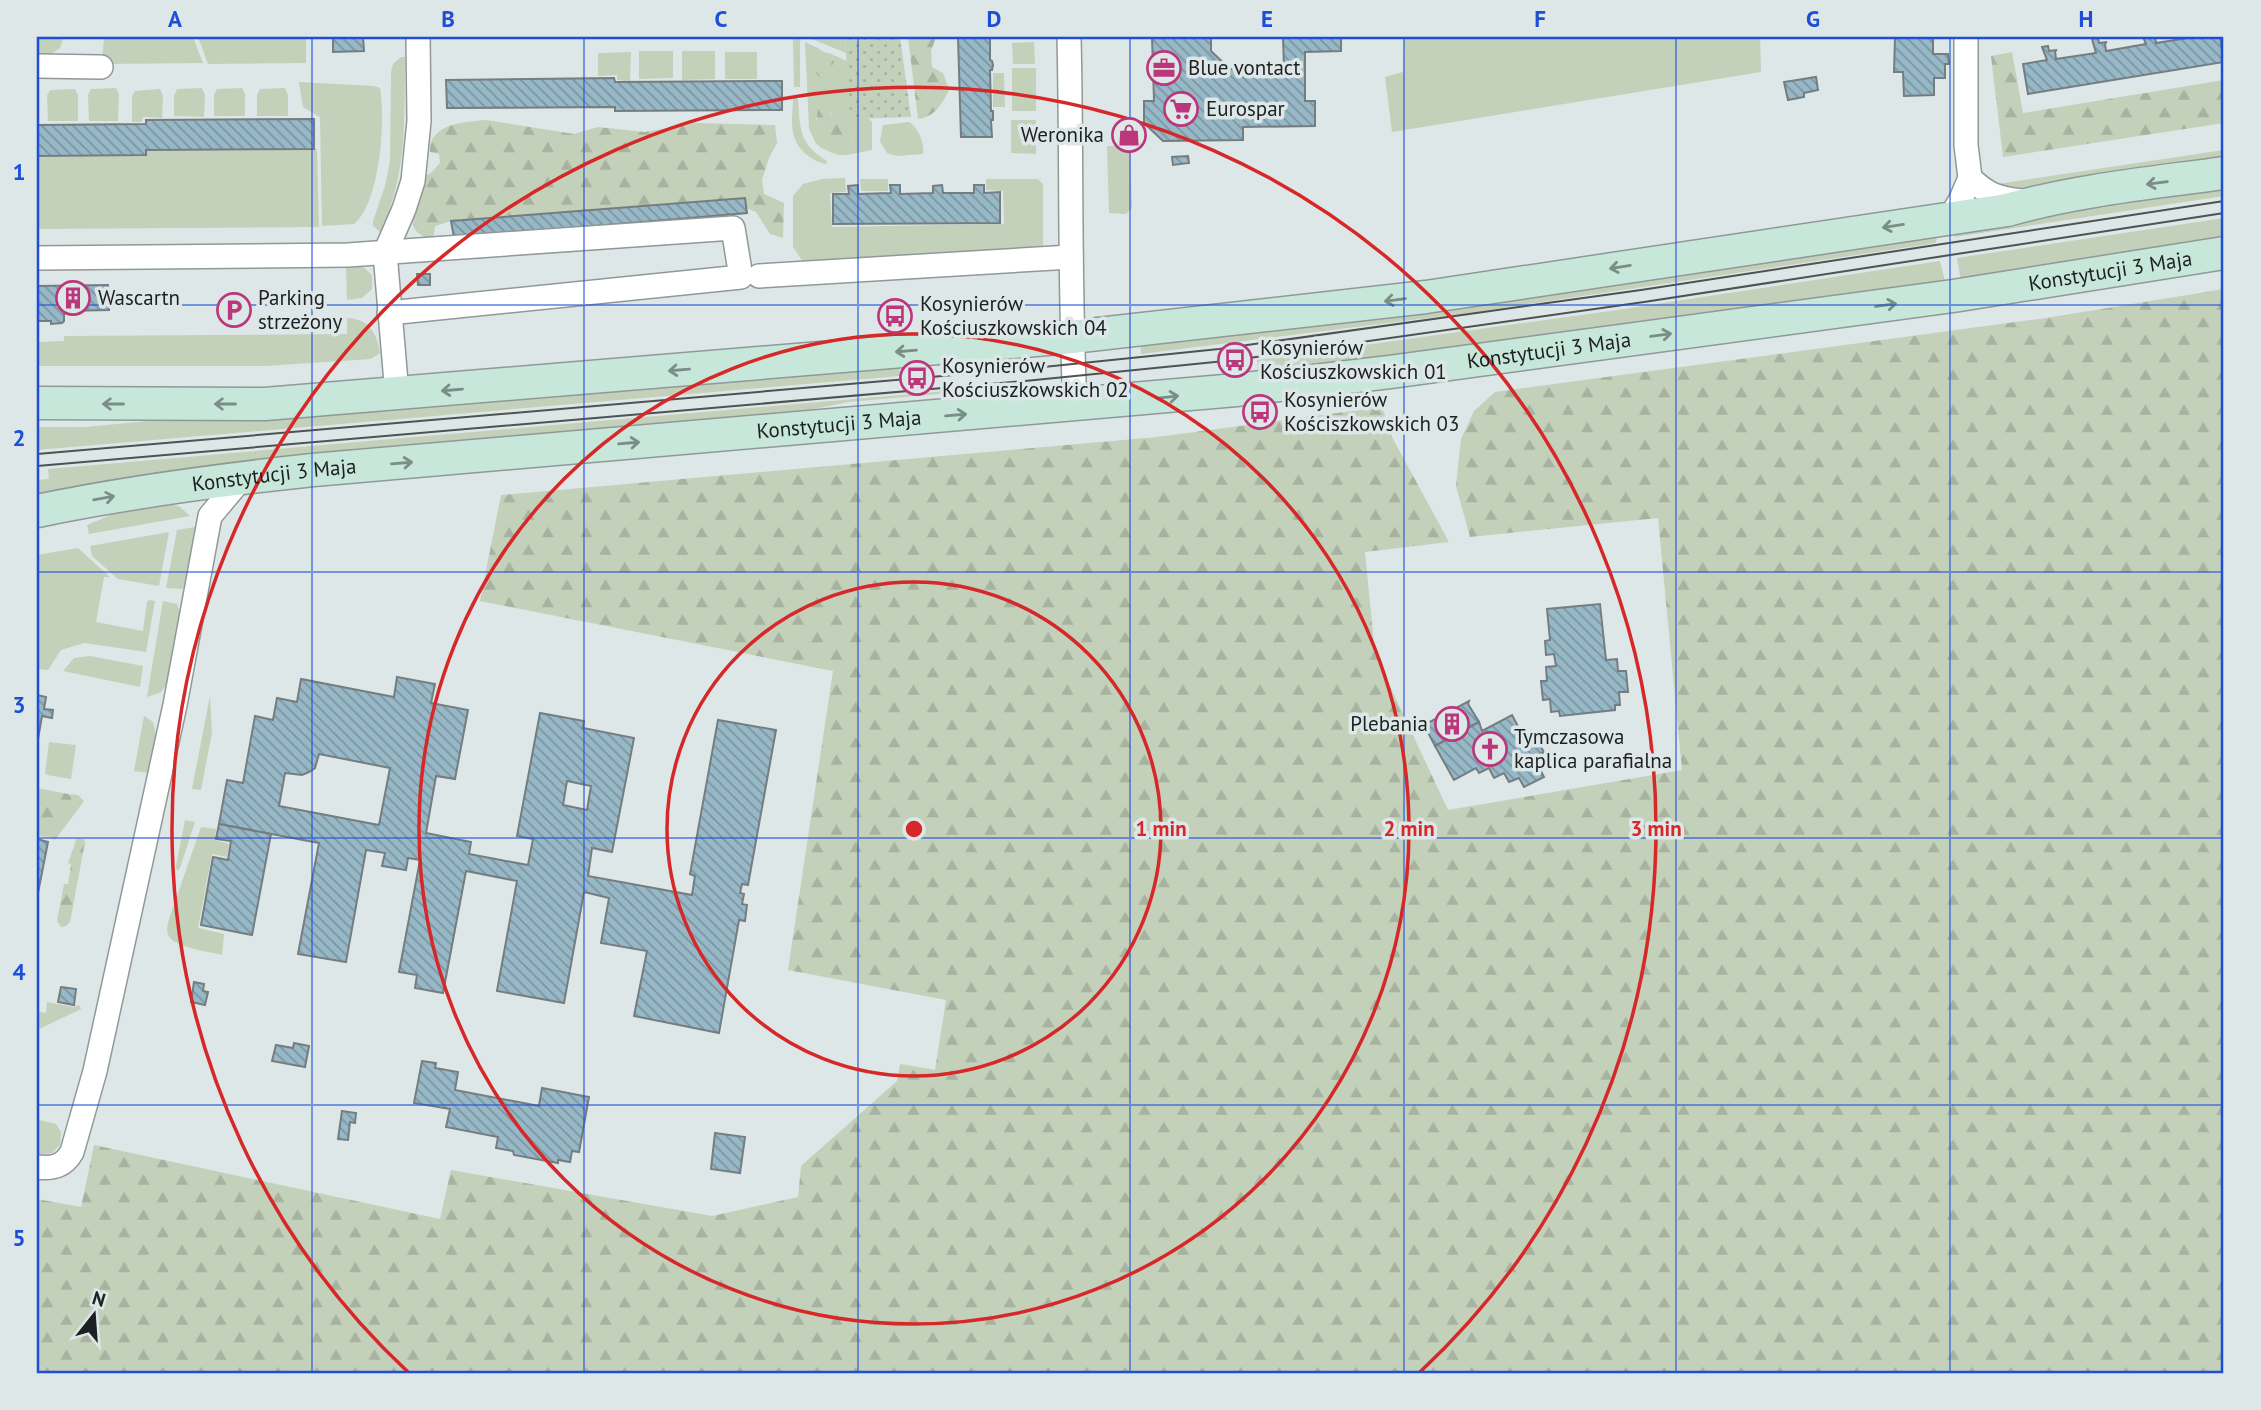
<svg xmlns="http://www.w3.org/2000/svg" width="2261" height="1410" viewBox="0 0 2261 1410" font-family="'PT Sans',sans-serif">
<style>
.grass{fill:#c3d0ba}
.forest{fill:url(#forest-firs)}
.park{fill:url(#park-dots)}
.building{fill:url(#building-back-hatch);stroke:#767d80;stroke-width:2;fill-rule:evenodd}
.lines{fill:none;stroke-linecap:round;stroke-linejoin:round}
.street-casing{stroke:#909898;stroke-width:26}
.secondary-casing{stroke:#909898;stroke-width:35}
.street{stroke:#fff;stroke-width:23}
.secondary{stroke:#c7e7da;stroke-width:32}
.tram{stroke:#4e5252;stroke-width:2}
.oneway{stroke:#7a8d86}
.grid{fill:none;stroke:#1d4ed8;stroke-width:2;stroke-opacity:0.55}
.ring{fill:none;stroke:#d62828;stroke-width:3.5}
.labels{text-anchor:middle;stroke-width:7;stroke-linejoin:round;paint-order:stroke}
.poi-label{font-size:21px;fill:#1d2020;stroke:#dee7e7;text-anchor:start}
.street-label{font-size:21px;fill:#1d2020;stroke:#dee7e7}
.centre{fill:#d62828;stroke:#dee7e7;stroke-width:3.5}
.ring-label{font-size:21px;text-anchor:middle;font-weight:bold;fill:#d62828;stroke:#dee7e7;stroke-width:7;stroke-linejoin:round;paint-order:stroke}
.neatline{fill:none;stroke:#1d4ed8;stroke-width:2.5}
.grid-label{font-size:23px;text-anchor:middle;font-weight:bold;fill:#1d4ed8}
</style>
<defs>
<pattern id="forest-firs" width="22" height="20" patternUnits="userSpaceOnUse" patternTransform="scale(1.75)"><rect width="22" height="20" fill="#c3d0ba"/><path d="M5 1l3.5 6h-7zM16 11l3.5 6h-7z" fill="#a7b2a0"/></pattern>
<pattern id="park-dots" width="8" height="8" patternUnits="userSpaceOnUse" patternTransform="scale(1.75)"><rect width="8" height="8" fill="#c3d0ba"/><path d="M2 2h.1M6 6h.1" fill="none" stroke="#a7b2a0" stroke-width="1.8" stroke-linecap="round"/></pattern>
<pattern id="building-back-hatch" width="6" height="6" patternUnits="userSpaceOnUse" patternTransform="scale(1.75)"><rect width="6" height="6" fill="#97b8c7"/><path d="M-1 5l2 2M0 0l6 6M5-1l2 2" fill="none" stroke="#7b95a1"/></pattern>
</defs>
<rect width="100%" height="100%" fill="#dee7e7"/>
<!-- grass -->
<g class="grass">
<path d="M40,37H60L63,39L60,48L47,57L37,56V43Z"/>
<path d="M104,37H193L203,63L102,64Z"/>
<path d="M198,37H306V63L208,64Z"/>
<path d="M793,37H800V87H794Z"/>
<path d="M807,37H845L846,53Z"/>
<path d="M1404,37H1760L1761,72L1392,132L1385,77L1403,72Z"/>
<path d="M805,42L824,51L818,50L834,61L831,54L847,61L850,118H868L872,122V150L847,155C853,145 854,136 850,126C840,125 833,122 831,112L816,118L820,131L821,148L815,142L809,128Z"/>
<path d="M1034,42L1035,64H1013L1012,43Z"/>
<path d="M639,51H673V78L639,79Z"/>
<path d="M682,51H715V79L682,80Z"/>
<path d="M631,52L630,81L617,80V75L598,76V53Z"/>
<rect x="725" y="52" width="32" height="27"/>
<path d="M401,57H405C404,121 408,173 380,232L373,226V221L385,186L390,161L391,71L393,64Z"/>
<rect x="1012" y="68" width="24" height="43"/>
<path d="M993,73H1004L1005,107H993Z"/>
<path d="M299,82L374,86L380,88C386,119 380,204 354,224L322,226L320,117L303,107Z"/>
<path d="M116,88L119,95L118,121H89L88,95L91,89Z"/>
<path d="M202,88L205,95L204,117L174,116V96L177,89Z"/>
<path d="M242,88L245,94V116H214V95L217,89Z"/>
<path d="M285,88L288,95V116H257V95L260,89Z"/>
<path d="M75,89L78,95V121H48L47,96L50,90Z"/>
<path d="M160,89L163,96L162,118L143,117L142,122H132V96L135,91Z"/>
<path d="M795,96L798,99C800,129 799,144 827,161L826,164C814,162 799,151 795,139C790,128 793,110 793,98Z"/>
<path d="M1011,120H1036V154L1011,153Z"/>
<path d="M909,122C918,127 925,144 923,154L897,156L887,153L880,141L883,125Z"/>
<path d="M1107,146H1130L1132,208L1126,214L1109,213Z"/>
<path d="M317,149L319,227L37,229V155H146L147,150Z"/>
<path d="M2224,150V159L2015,190L1991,185Z"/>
<path d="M845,178L846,192L830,193L832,227L1004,224L1003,191L986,190V179H1038L1043,184V248L805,265L793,247V196L803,184L822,179Z"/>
<path d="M860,179H888V191H861Z"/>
<path d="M2224,186V196L1955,237L1953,226Z"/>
<path d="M2224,218V241L1961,282L1957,258Z"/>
<path d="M1937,236L1936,243L1476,312L1141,354L1140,342Z"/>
<path d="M1940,261L1946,285L1309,370L1144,383L1258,371L1257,360L1624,309Z"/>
<path d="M355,264L362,266L372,275V289L362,298L347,300L346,265Z"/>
<path d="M347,318C369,319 377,333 380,353L371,359L265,366H37V337H39V342L64,341V336L347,334Z"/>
<path d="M899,365L900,376L37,450V427H85L181,418Z"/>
<path d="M1015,385L1016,387L849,402L774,417L37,498V480L49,479L48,469Z"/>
<path d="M167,502L180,507L190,516L89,534L87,525L127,508Z"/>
<path d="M195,527L185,585L182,589L166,588L177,530Z"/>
<path d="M169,532L159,586L118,579L92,556L90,546Z"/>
<path d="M78,548L110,577H104L96,622L143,631L147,602L149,600L155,601L146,652L84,643L61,650L48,670L37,669V555Z"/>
<path d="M163,601L177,604L180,613L166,685L161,692L147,697Z"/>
<path d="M90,656L143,666L140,687L63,671L74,658Z"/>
<path d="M210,696L212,732L201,790L192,789Z"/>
<path d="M144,716L153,722L156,736L149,773L134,771Z"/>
<path d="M49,742L76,745L71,779L47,775L45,773Z"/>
<path d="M68,794L78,795L84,801L55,840L50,837L58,829V820L71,797Z"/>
<path d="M185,820L195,822L180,868L177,871L176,866Z"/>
<path d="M201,827L216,829L215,840L229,844L227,857L212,854L198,928L224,934L222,955C210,952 171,947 168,934C166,930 168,925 168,922Z"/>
<path d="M47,1002L75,1007L76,1005L80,1006L81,1009L37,1030V1011L46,1013Z"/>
<path d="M39,1120L56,1124L61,1132L60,1145L52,1153L37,1155Z"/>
</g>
<!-- forest -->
<g class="forest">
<path d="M908,37H936L931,51L932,67L943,73L949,90C942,104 935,117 918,119Z"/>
<path d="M818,50L831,54L834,61L829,77L822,79C813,71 809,66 812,54Z"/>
<path d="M2012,52L2023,113L2224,80V123L2003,157L1991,56Z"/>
<path d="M825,108C836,115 832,125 850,125C854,136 853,145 847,155H838L821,148C820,135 815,121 818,109Z"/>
<path d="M486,120L574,134L598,127L645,132L695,123L775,125L777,143L769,158L762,180L764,194L784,203L783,238L770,234L756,212L746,208L745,198L451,221L435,226L433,240C399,232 414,202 420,178L431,173L440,163L439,154L430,152C429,123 465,122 486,120Z"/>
<path d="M2224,289V1373H37V1199L81,1207L94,1145L440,1219L451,1170L712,1216L798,1197L801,1166L897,1081L900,1064L935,1070L946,1000L788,970L833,671L480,601L501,495L1157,437L1382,407L1393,439L1449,542L1365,552L1375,654L1448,810L1682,770L1658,518L1470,537L1456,486L1461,439L1474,411L1495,392L2046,318Z"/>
<path d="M37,788L68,794L71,797C73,809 68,814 58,820V829L50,837L37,836Z"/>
<path d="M77,838L84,839L85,842L70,922L66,926L61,927L57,921L64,884H68L71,864L68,863Z"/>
</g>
<!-- park -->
<path class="park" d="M845,37H900L911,117L850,119Z"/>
<!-- building -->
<g class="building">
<path d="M333,37H363L364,51L333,52Z"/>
<path d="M958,37H990V60L992,61L993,65L992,70H990L991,111H993V120H991L992,137H961Z"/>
<path d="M1152,37H1211V51L1230,69L1284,68L1283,37H1341V51L1305,52V101H1315V126L1243,127V140L1163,141L1144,123V101H1154Z"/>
<path d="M1895,37H1933V54H1948L1949,64H1945V78H1934V95L1904,96L1903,72H1894Z"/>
<path d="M2143,37H2155L2156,43L2194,37H2220L2224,62L2028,94L2023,64L2047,60L2042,47L2048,46L2049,51L2057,50L2055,51L2056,59L2096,53L2092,39L2098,38L2099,43L2107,42L2105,43L2106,51L2146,44Z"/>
<path d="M1816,77L1818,90L1804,93V97L1788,100L1784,82Z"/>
<path d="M614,78L615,82L782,81V110L615,111V107L447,108L446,80Z"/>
<path d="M314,119V149L146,150V155L37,156V125L146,124V120Z"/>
<path d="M1188,156L1189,163L1173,165L1172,157Z"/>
<path d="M858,185V194L891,193L890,185H900V194L933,193V186L942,185L943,193H974V185H984V193L1000,192V223L833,224V194H849L848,186Z"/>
<path d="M745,198L747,213L454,238L451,221Z"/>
<path d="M417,274H430V285H418Z"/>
<path d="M108,285L109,310L64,311V321L62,323L51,324V321H37V286Z"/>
<path d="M1600,604L1606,660L1617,659L1618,671H1626L1628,692H1619L1620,705H1615V710L1560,716L1559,711L1551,712L1550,699L1543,700L1541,681H1547L1546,667L1556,666L1554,654L1546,655L1545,641L1550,640L1547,609Z"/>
<path d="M397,677L435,684L431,703L468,710L455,779L436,776L426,833L471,842L469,854L528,865L533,839L517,836L540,713L584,721L583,728L634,738L612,852L592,848L588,876L692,895L695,876L690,874L718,720L776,730L748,885L742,884L740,893L744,894L742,904L747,905L745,921L739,920L719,1033L634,1016L647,951L601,943L609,898L584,892L564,1003L497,991L517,881L466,871L443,993L415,988L417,975L399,972L420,860L408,858L406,870L382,866L385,853L366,850L346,962L298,954L319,843L219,824L227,780L243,783L255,716L273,720L277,698L297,702L301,679L394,697ZM319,754L390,768L379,825L279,806L285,773L302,775L309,772L315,768ZM567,781L591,786L587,810L563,805Z"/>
<path d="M37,695L46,697L44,709L53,710L52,718L42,716L37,745Z"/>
<path d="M1469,701L1468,704L1479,722L1435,746L1424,725Z"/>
<path d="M1512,715L1528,745L1537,740L1544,752L1534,757L1544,777L1524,787L1519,778L1509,782L1504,773L1494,778L1489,768L1479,773L1476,768L1454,780L1435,746L1479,722L1482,731Z"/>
<path d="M219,824L271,834L252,935L201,925L213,857L228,860L231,841L216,839Z"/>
<path d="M37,839L48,842L37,898Z"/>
<path d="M194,982L204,984L203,991L208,992L205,1005L191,1002Z"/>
<path d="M61,987L76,989L74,1005L58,1002Z"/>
<path d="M294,1043L309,1046L305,1067L272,1061L276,1045L293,1048Z"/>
<path d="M422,1061L436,1063L435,1068L458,1072L455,1090L539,1106L542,1088L589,1097L579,1152L572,1151L570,1162L558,1160V1163L514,1155L513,1151L496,1148L498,1137L446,1127L450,1109L414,1103Z"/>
<path d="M342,1111L356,1113L355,1123L350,1122L348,1140L338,1139Z"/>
<path d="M715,1133L745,1137L740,1173L711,1169Z"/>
</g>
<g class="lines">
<!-- street casing -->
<g class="street-casing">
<g id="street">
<path d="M1069,37C1072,159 1069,282 1075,405"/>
<path d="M37,66L101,67"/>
<path d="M1970,178C1988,195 1997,198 2022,201"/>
<path d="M1950,218L1961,199L1970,178L1966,145V37"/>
<path d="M37,258L348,255L733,228L741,277L389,313"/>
<path d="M759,276L1071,257"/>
<path d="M397,394L385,253L404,209L413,181L419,121L418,37"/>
<path d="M37,1167C53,1169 64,1166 72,1152L95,1071L175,705L210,516L242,478"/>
</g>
</g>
<!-- secondary casing -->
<g class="secondary-casing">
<g id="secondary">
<path d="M37,403L265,404L1072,337L1426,297L2007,210C2077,190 2152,183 2224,173"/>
<path id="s1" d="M37,511C128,492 220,480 313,470L1236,390L1390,372L1953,296L2224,253"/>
</g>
</g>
<!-- street -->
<use href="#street" class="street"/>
<!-- secondary -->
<use href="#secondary" class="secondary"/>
<!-- tram -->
<g class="tram">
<path d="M37,454L1024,369L1219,349L1641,290L2224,201"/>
<path d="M37,466L1025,381L1235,360L1644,302L2224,213"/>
</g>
</g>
<!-- one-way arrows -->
<defs><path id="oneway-shaft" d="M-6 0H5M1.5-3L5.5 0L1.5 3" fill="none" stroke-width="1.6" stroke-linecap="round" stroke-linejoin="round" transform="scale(1.75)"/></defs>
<g class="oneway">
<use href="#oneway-shaft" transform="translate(2157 183) rotate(172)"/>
<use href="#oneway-shaft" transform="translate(1893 226) rotate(171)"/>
<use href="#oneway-shaft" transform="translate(1620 267) rotate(171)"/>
<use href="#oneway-shaft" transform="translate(1395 300) rotate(173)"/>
<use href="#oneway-shaft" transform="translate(1886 305) rotate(-8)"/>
<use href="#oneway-shaft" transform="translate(1661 335) rotate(-8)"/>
<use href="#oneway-shaft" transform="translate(906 351) rotate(175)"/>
<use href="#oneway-shaft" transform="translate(679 370) rotate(175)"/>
<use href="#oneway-shaft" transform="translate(452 390) rotate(175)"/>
<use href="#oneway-shaft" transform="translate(1168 397) rotate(-6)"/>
<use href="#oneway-shaft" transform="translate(113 404) rotate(-180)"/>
<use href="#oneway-shaft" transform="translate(225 404) rotate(180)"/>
<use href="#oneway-shaft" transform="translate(956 415) rotate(-5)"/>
<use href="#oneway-shaft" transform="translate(629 443) rotate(-5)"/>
<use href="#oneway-shaft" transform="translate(402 463) rotate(-5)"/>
<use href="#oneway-shaft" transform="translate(104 498) rotate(-10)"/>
</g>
<!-- grid -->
<path class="grid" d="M312,37V1373M584,37V1373M858,37V1373M1130,37V1373M1404,37V1373M1676,37V1373M1950,37V1373M37,305H2224M37,572H2224M37,838H2224M37,1105H2224"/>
<!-- distance rings -->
<g class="ring">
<circle cx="914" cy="829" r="247"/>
<circle cx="914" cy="829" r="495"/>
<path d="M408 1372A742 742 0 1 1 1420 1372"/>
</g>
<!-- icons -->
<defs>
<g id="office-ring" transform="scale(1.75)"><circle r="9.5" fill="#dee7e7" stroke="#bb367b" stroke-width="1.5"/><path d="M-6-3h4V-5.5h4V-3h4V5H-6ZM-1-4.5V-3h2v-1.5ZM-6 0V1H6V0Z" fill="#bb367b"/></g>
<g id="supermarket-ring" transform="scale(1.75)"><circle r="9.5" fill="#dee7e7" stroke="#bb367b" stroke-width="1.5"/><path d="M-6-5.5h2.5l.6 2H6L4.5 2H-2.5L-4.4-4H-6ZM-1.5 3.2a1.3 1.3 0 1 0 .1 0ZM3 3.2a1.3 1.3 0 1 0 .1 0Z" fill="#bb367b"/></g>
<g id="shop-ring" transform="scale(1.75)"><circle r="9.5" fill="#dee7e7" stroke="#bb367b" stroke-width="1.5"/><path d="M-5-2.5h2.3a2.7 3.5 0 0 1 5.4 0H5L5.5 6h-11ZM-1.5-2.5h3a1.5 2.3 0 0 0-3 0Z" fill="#bb367b"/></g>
<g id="building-ring" transform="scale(1.75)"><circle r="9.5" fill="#dee7e7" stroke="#bb367b" stroke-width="1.5"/><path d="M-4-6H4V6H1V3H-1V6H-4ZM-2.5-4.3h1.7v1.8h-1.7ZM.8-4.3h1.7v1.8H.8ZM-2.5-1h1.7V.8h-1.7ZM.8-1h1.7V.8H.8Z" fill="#bb367b"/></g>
<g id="parking-ring" transform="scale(1.75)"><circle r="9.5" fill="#dee7e7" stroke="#bb367b" stroke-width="1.5"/><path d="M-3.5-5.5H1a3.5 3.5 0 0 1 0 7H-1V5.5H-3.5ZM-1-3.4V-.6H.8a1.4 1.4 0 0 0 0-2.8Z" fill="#bb367b"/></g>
<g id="bus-ring" transform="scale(1.75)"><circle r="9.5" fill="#dee7e7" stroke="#bb367b" stroke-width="1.5"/><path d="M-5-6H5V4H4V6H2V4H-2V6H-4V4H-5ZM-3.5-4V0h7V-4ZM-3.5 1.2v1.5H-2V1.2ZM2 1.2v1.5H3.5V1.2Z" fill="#bb367b"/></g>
<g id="church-ring" transform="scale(1.75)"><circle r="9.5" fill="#dee7e7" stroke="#bb367b" stroke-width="1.5"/><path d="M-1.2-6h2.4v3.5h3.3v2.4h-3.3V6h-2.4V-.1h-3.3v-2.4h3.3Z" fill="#bb367b"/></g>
</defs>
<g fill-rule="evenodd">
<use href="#office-ring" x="1164" y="68"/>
<use href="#supermarket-ring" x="1181" y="109"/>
<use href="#shop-ring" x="1129" y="135"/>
<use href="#building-ring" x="73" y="298"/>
<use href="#parking-ring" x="234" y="310"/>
<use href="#bus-ring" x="895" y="316"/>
<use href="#bus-ring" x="1235" y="360"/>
<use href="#bus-ring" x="917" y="378"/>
<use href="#bus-ring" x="1260" y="412"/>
<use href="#building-ring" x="1452" y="724"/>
<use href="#church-ring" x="1490" y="749"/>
</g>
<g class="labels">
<!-- poi labels -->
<g class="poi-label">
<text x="1188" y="75">Blue vontact</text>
<text x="1206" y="116">Eurospar</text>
<text x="1104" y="142" text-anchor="end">Weronika</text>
<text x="98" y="305">Wascartn</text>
<text x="258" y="305">Parking<tspan x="258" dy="24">strzeżony</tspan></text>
<text x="920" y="311">Kosynierów<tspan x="920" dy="24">Kościuszkowskich 04</tspan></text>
<text x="1260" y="355">Kosynierów<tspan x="1260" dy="24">Kościuszkowskich 01</tspan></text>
<text x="942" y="373">Kosynierów<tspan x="942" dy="24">Kościuszkowskich 02</tspan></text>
<text x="1284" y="407">Kosynierów<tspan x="1284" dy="24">Kościszkowskich 03</tspan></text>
<text x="1428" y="731" text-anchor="end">Plebania</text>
<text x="1514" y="744">Tymczasowa<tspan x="1514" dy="24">kaplica parafialna</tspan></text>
</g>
<!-- street labels -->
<g class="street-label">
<text dy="7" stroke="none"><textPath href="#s1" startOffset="2088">Konstytucji 3 Maja</textPath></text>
<text dy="7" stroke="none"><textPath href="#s1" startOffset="1521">Konstytucji 3 Maja</textPath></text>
<text dy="7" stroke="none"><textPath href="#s1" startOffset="807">Konstytucji 3 Maja</textPath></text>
<text dy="7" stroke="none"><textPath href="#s1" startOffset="240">Konstytucji 3 Maja</textPath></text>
</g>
</g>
<circle cx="914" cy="829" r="10" class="centre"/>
<g class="ring-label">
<text x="1161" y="836">1 min</text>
<text x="1409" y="836">2 min</text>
<text x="1656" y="836">3 min</text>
</g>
<!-- border -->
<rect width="2261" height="1410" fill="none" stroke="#dee7e7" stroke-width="77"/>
<!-- north arrow -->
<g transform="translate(94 1315) rotate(17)" stroke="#dee7e7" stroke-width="5" paint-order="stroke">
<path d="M0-5L12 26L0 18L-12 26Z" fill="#1d2020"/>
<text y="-10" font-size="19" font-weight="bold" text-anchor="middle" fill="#1d2020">N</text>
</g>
<rect x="38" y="38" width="2184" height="1334" class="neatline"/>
<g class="grid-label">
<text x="175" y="27">A</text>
<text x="448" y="27">B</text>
<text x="721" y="27">C</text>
<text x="994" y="27">D</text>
<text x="1267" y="27">E</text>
<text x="1540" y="27">F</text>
<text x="1813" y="27">G</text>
<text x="2086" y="27">H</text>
<text x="19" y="180">1</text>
<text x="19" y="446">2</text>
<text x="19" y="713">3</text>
<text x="19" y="980">4</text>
<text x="19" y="1246">5</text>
</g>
</svg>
